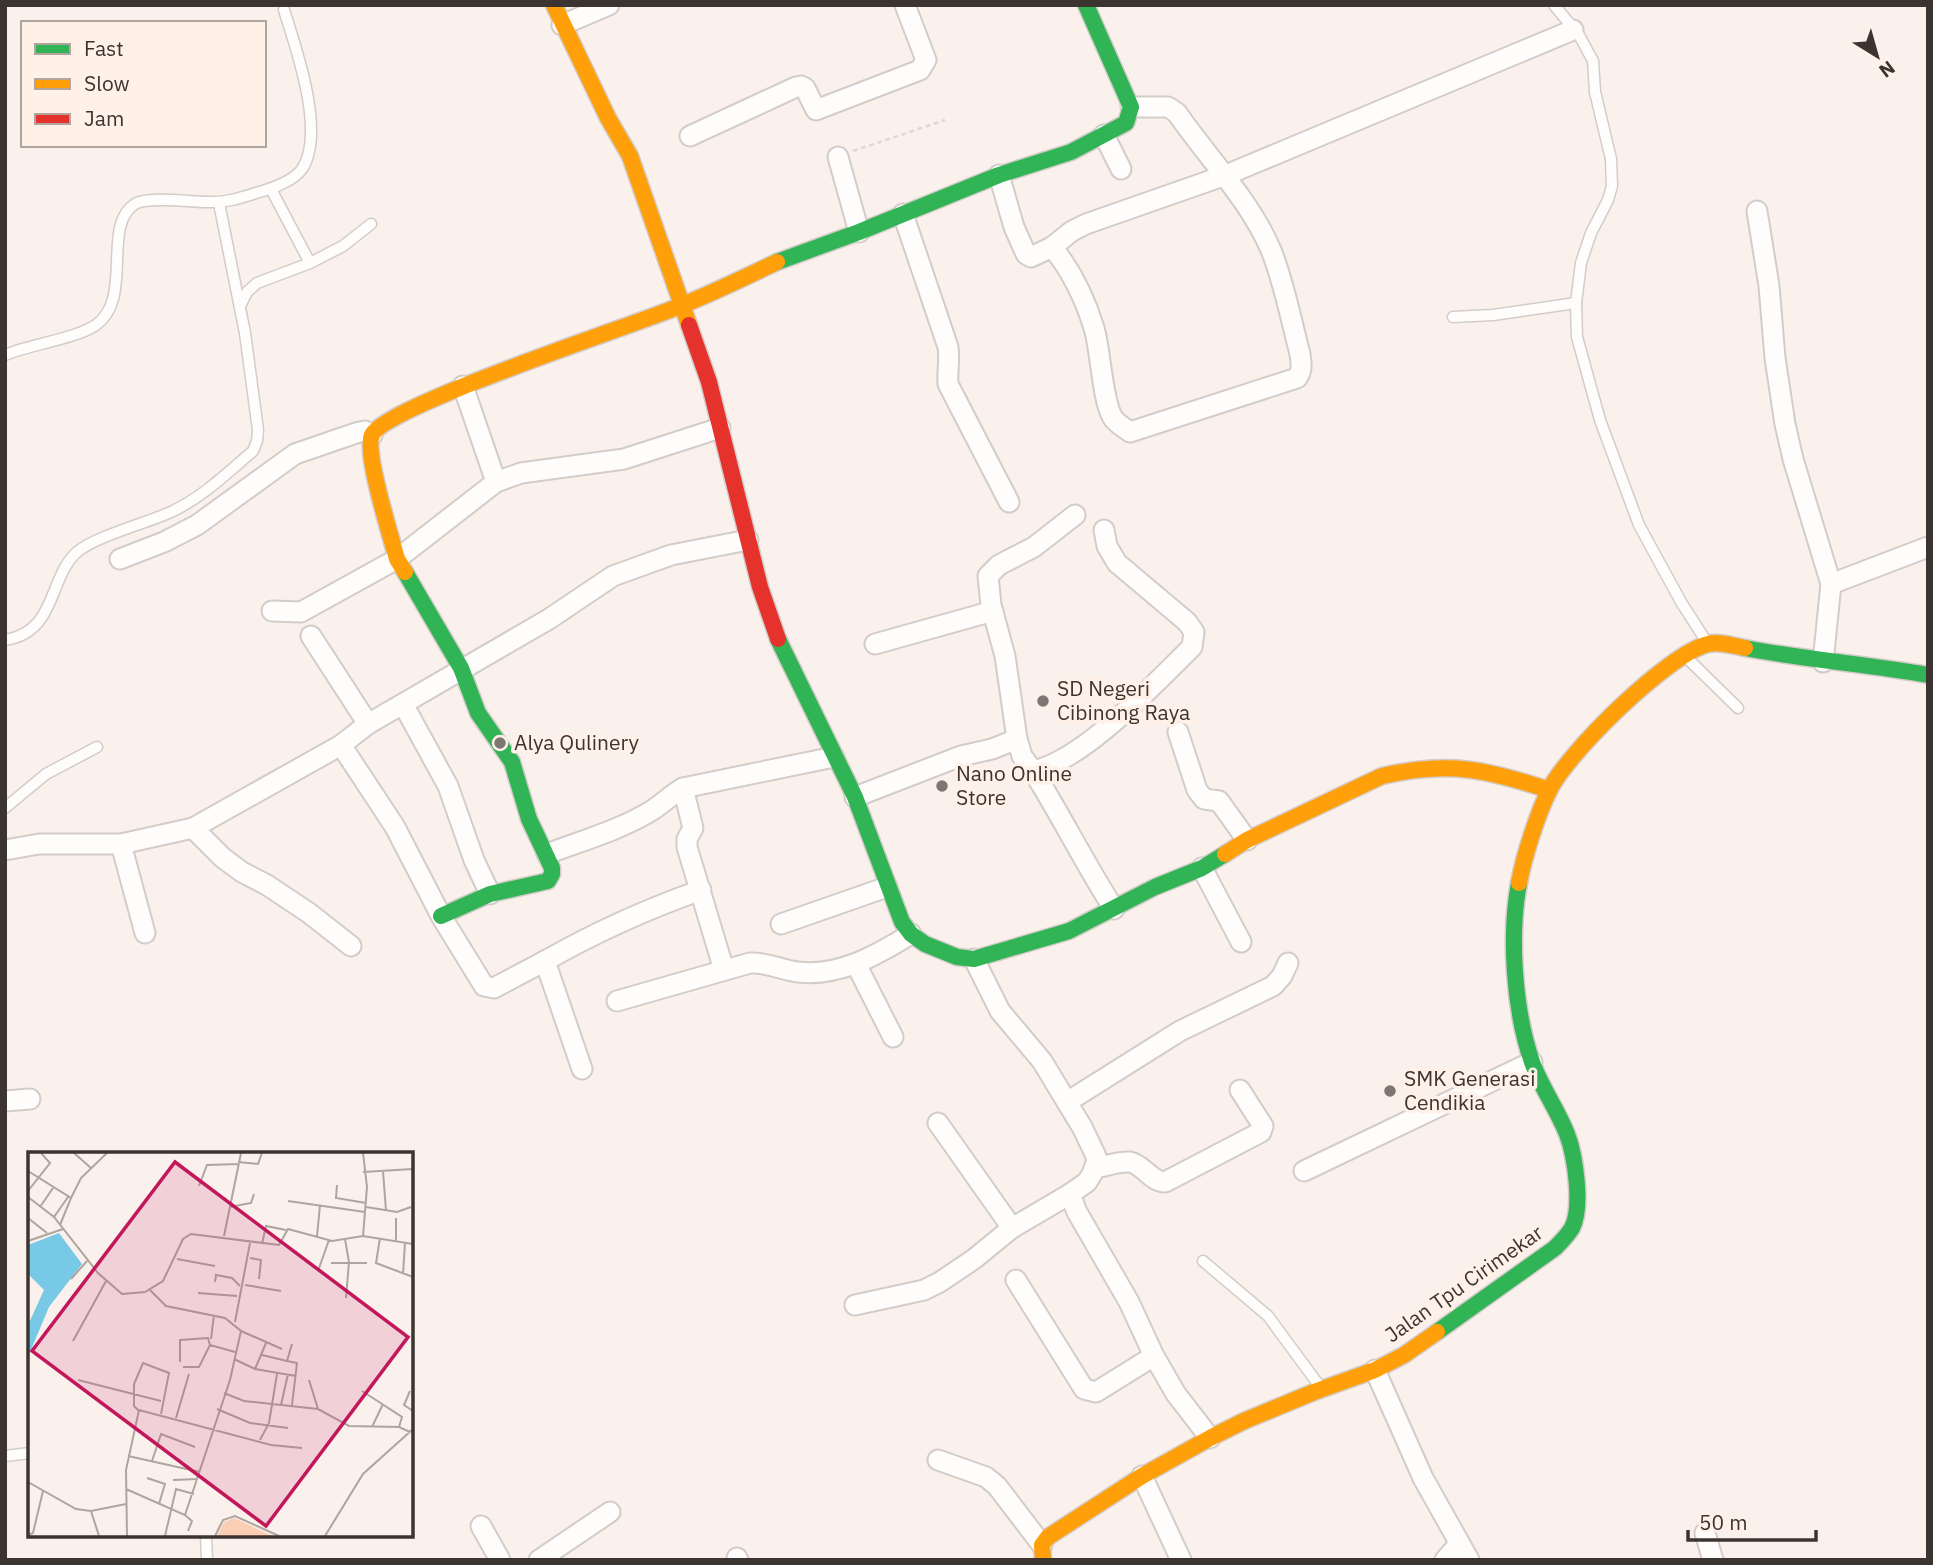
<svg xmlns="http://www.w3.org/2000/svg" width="1933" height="1565" viewBox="0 0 1933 1565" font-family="'IBM Plex Sans',sans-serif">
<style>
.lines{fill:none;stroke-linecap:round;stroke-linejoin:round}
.lane-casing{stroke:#d3ccc8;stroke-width:13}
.street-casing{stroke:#d3ccc8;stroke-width:23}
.fast-casing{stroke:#d3ccc8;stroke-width:19}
.slow-casing{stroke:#d3ccc8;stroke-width:19}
.jam-casing{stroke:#d3ccc8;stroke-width:19}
.path{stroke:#dbd8d7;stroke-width:2.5;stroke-dasharray:5 3.5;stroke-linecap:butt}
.lane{stroke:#fefdfc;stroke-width:10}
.street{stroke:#fefdfc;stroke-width:19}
.fast{stroke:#30b455;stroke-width:16}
.slow{stroke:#ff9f0a;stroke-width:16}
.jam{stroke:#e5322d;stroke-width:16}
.poi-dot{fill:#7e7672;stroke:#fff0e8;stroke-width:2.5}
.labels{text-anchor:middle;stroke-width:7;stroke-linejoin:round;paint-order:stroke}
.poi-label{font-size:21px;fill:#3b3430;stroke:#fff0e8;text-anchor:start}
.street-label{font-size:21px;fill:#3b3430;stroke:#fff0e8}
.inset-road{fill:none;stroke:#aea5a1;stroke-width:2}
.view{fill:#c2185b;fill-opacity:0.15;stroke:#c2185b;stroke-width:3.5}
.inset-edge{fill:none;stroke:#3b3430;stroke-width:3.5}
</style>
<rect width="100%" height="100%" fill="#faf1ed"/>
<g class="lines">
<!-- lane casing -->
<g class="lane-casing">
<g id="lane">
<path d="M1554,5L1579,35L1593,61L1595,92L1611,159L1612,186L1608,200L1591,233L1581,263L1576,303L1577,337L1600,420L1639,525L1681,602L1706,641"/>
<path d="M271,189L310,263L343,246L371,224"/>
<path d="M240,306L247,292L257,283L310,263"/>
<path d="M1453,317L1493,315L1576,303"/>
<path d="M5,355C31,344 75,339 96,325C134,298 101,225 135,204C147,196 193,202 209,202C225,203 240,198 256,193C270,189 293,182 302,169C326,133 296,48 284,10"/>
<path d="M5,640C57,632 48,578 77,552C96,536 147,523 171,512C203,497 227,473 253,451L257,441L258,430L245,333L219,203"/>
<path d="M1688,659L1738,708"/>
<path d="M5,808L46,774L97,747"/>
<path d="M1203,1261L1268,1316L1321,1388"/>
<path d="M5,1456L30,1453"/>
<path d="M206,1535L207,1560"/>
</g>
</g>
<!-- street casing -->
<g class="street-casing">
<g id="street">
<path d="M562,25L609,5"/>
<path d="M1104,135L1121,169"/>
<path d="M690,136L796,87L801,86L805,88L816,110L920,70L926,60L905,5"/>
<path d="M838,157L859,232"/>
<path d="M999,175L1014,227L1026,254L1031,257L1052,247C1072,271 1085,299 1094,328C1101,351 1102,401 1113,418C1117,424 1125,428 1130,432L1297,378C1303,370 1301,363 1300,354C1291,320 1284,282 1271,250C1249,199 1208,158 1177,113L1168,107H1131"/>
<path d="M1757,211L1769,286L1775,358L1785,424L1793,459L1831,584L1823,662"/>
<path d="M903,214L948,347C950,360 947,371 948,384L1009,502"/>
<path d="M1052,247L1072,231L1086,224L1226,175L1573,30"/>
<path d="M463,386L496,482"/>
<path d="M120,559L164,542L197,525L295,454L359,432L365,431L372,435"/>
<path d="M1831,584L1928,547"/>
<path d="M272,611L301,612L397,559L496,482L521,473L624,459L720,428"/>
<path d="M311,636L368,724"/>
<path d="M875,644L993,611"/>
<path d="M403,704L448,786L474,860L490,894"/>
<path d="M1178,732L1197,790L1204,799L1219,801L1247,840"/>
<path d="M1017,739L1005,656L991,605L988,576L999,565L1034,547L1075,515"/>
<path d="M341,745L395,827L441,916L484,986L494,988L545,961L582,1069"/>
<path d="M1033,771C1062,817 1085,864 1114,909"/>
<path d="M683,788L693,828L687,839V847L724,970"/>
<path d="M855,797L961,756L992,749L1017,739L1022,756L1033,771C1084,760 1154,684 1192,647L1194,632L1187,622L1117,563L1107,546L1104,530"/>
<path d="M193,828L223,858L242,872L267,885L309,913L351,946"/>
<path d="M121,844L145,933"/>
<path d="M5,850L39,844H121L193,828L341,745L368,724L549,619L613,576L671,555L748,540"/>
<path d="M547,854C581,841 620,830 651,811C662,804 671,795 683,788L834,757"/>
<path d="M1202,868L1241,942"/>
<path d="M781,924L887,887"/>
<path d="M974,959L1000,1011L1042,1061L1082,1127L1095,1154L1097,1160L1092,1174L1087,1182L1070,1194L1077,1212L1129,1302L1154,1356L1176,1394L1210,1438"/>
<path d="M545,961C596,932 647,909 701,890"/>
<path d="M856,964L893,1037"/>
<path d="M617,1001L750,963C767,962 781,970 798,972C839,977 877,955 911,934"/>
<path d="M5,1101L30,1099"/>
<path d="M1067,1102L1180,1031L1273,986L1282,976L1288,963"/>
<path d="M938,1123L1012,1228"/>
<path d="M1095,1168C1106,1166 1119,1161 1130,1162C1144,1165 1151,1182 1165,1182L1261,1132L1263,1126L1240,1090"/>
<path d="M1304,1171L1532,1062"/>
<path d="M1016,1280L1084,1389L1096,1392L1154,1356"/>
<path d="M855,1305L924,1290L940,1282L974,1259L1012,1228L1070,1194"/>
<path d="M1375,1370L1423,1478L1469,1560"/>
<path d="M938,1460L986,1477L997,1486L1042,1545"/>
<path d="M1142,1476L1181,1560"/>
<path d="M481,1526L500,1560"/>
<path d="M1705,1533L1713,1560"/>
<path d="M737,1558L738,1560"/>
<path d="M539,1560L610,1512"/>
<path d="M1445,1560L1459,1544"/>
</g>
</g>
<!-- fast casing -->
<g class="fast-casing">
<g id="fast">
<path d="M777,262L859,232L999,175L1071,152L1126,123L1131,107L1086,5"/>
<path d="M405,572L461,668L478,713L512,762L529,819L552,868V874L548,881L490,894L441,916"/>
<path d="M778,639L855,797L902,922L911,934L925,944L957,957L974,959L1069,931L1155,887L1202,868L1225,854"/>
<path d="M1745,648C1806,660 1867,664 1928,675"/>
<path d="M1437,1332L1555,1248C1561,1242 1568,1235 1572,1228C1583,1207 1575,1155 1567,1134C1557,1109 1541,1087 1532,1062C1514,1010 1509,936 1519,883"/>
</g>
</g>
<!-- slow casing -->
<g class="slow-casing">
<g id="slow">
<path d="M554,5L608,118L630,156L689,325"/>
<path d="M405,572L397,559C391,537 364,452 372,435C387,405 635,325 680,306C713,293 745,277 777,262"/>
<path d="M1225,854L1247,840L1382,776C1448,761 1486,769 1549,790"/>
<path d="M1519,883C1524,856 1537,815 1549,791C1566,754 1668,654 1708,644C1719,641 1734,646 1745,648"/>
<path d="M1043,1560L1042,1545L1048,1537L1142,1476L1210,1438L1244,1421L1314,1392L1375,1370L1404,1355L1437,1332"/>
</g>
</g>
<!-- jam casing -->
<g class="jam-casing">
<path id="jam" d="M689,325L709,382L760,587L778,639"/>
</g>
<!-- path -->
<path class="path" d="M853,151L945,120"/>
<!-- lane -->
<use href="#lane" class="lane"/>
<!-- street -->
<use href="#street" class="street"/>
<!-- fast -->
<use href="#fast" class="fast"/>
<!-- slow -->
<use href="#slow" class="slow"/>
<!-- jam -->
<use href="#jam" class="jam"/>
</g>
<!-- markers -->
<g class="poi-dot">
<circle cx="1043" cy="701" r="7"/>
<circle cx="500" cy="743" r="7"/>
<circle cx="942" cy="786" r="7"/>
<circle cx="1390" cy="1091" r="7"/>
</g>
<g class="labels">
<!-- poi labels -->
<g class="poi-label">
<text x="1057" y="696">SD Negeri<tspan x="1057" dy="24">Cibinong Raya</tspan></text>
<text x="514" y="750">Alya Qulinery</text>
<text x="956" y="781">Nano Online<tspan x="956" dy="24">Store</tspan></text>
<text x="1404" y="1086">SMK Generasi<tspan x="1404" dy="24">Cendikia</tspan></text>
</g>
<!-- street labels -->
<g class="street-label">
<text transform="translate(1464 1284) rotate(-35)" y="7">Jalan Tpu Cirimekar</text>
</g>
</g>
<!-- overview -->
<g transform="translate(28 1152)">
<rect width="385" height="385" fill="#faf1ed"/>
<path d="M206,366L245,384H189L196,370Z" fill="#fbcfb5"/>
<path d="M31,81L54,112L21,155L0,205V173L16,138L0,122V93Z" fill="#77c9e6"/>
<path class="inset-road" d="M46,1L63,16M335,1L339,35L335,84M210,10L230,12L234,1M0,19L43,46L32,73M355,19L358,59M335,20L385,17M309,33L308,46L338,51M171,34L179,13L210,12M0,39L22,11L13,1M0,45L26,65L70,121L94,142L117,140L135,129L155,87L163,82L251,93L260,77L304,89L335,84L385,92M43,46L53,26L79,1M260,49L337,60M12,55L25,36M202,55L223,51L226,42M338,55L369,60L383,55M26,65L40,45M0,66L19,81M368,66V89M196,84L213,1M289,84L292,53M352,86L348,111L385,125M317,87L321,110L318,146M0,89L35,77M234,92L238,74L258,78M222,106L233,108L231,127M149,107L187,114M303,111H339M290,119L301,88M375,122L377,91M43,127L59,109M187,130L188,123L204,126L212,134M217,133L253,139M122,138L138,154L197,166L213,179L202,228L157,363M170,141L209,144M207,170L222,91M213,179L254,197M183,187L186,163M45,189L78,129M234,203L259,209M206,207L227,217L268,224M152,210V188L180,186L182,193L207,200M155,215H171L182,193M227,217L238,191M50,228L133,249M281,228L290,257M334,239L374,265L371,275M382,239L376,253L385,259M196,241L216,249L290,257L321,274L371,275L382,280M253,253L260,222M264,253L269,211L259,209L264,192M189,257L222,271L260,276M111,259L106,254V232L115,211L141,221L133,262M148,266L161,222M344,275L355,252M232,288L241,271L249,222M100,304L172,320M124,309L133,282L167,295M119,326L137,332L131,352M145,328L170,327M0,330L48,357L63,359L98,352M98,337L157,363L164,369L160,379M63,359L71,384M0,383L5,381L15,339M99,384L98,318L111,258L243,293L274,296M137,384L148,337L166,342M187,384L195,368L207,364L251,384M297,384L335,322L385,277"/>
<path class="view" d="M147,10L380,185L238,374L4,199Z"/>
<rect width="385" height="385" class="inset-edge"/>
</g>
<!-- border -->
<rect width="1933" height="1565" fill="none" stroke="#3b3430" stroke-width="14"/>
<!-- legend -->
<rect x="21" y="21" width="245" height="126" fill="#fff0e8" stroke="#b1a59e" stroke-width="2"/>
<rect x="35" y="44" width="35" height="10" fill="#30b455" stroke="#b1a59e" stroke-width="2"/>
<text x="84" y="56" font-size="21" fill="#3b3430">Fast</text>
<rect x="35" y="79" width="35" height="10" fill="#ff9f0a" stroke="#b1a59e" stroke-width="2"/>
<text x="84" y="91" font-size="21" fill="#3b3430">Slow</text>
<rect x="35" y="114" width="35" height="10" fill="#e5322d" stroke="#b1a59e" stroke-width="2"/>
<text x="84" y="126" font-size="21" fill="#3b3430">Jam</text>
<!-- north arrow -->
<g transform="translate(1877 56) rotate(143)" stroke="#fff0e8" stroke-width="5" paint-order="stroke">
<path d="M0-5L12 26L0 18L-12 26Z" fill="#3b3430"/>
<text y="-10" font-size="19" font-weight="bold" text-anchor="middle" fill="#3b3430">N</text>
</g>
<!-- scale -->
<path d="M1688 1530v10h128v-10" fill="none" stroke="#3b3430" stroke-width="3.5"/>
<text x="1699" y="1530" font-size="21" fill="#3b3430" stroke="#fff0e8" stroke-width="5" paint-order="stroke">50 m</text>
</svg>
